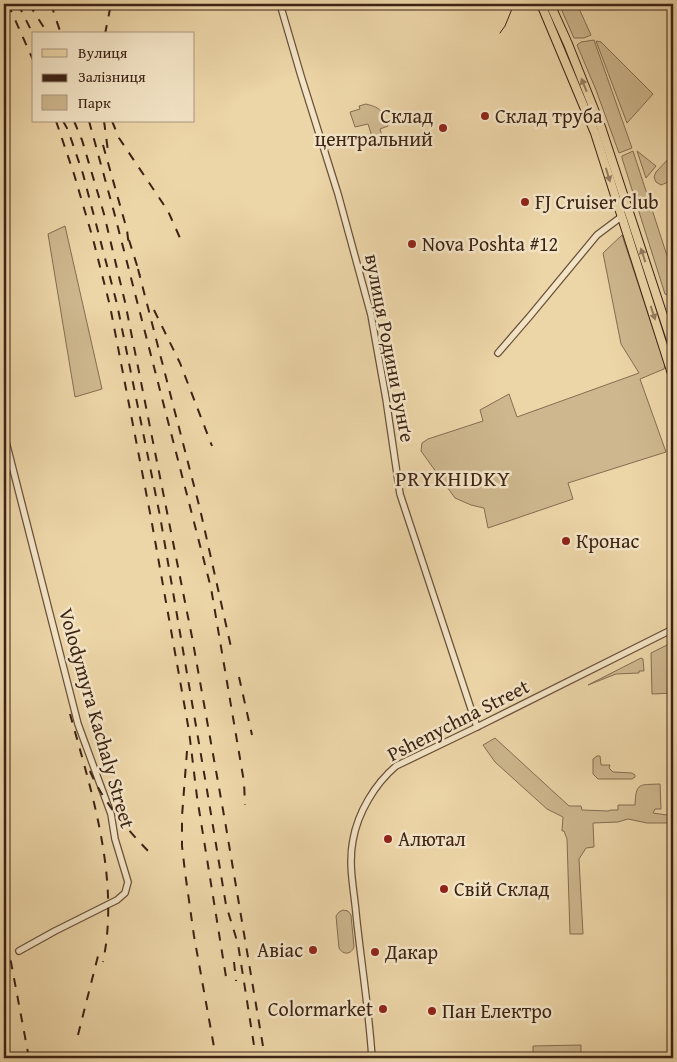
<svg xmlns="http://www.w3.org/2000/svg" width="677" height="1062" viewBox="0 0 677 1062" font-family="'Gentium Book Plus',serif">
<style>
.green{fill:#ceb78e;stroke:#856d52}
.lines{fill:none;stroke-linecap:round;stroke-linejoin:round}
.minor-casing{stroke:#68503a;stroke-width:8}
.major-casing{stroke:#3c2315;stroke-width:10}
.minor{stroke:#f3e4c6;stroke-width:5.5}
.major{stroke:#ecd5a7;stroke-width:8}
.tram{stroke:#3c2315;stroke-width:1}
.rail{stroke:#3c2315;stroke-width:2;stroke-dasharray:9 9;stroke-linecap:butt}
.oneway{fill:#947c5e}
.poi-dot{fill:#8f2418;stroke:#f3e4c6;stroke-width:2}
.labels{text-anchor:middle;stroke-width:5;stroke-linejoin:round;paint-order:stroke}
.poi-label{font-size:20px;fill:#3c2315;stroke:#f3e4c6;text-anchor:start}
.street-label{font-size:20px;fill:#3c2315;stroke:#f3e4c6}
.neighbourhood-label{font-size:21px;letter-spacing:1px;fill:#3c2315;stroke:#f3e4c6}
</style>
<rect width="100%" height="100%" fill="#ecd5a7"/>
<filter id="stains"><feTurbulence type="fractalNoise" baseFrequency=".004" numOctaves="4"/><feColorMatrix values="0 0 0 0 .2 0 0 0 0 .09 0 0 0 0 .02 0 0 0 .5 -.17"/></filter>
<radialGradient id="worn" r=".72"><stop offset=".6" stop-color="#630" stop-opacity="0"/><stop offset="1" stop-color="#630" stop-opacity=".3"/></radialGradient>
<!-- green -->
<g class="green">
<path d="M559,4H577L591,35L584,38H574Z"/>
<path d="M594,40L632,148L619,153L596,90L577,45L581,42Z"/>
<path d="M596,41L601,42L653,94L627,123Z"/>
<path d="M366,104C382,108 382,111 388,126L380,129L383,139L374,143L368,124L355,127L350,112L360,109L359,106Z"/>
<path d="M633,151L673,274V295L670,296L665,294L622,158V156Z"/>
<path d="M637,151L656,166L646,178Z"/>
<path d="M673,154V176L666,183L661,185L656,182L654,177L656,172Z"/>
<path d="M65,226L102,389L75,397L48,234Z"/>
<path d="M622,235L665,365L664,369L640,379L666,452L568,483L573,499L488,528L484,508L471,505L455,498L421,451L422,443L428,439L483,421L480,410L509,394L517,417L639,373L621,344L603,253Z"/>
<path d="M673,642V693L652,694L651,653Z"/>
<path d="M641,658L643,659L644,671H639V673L616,674L588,685Z"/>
<path d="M495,738L569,806H581L582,810L608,811L611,810H618V805H635C636,782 639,785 660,784L661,809H655L653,813L673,816V823H647L628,819L618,822L593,823L594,847L586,848L579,859L583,934H570L567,839L564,831H562L563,817L547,809L495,762L483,745Z"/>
<path d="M597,756H600L601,765H610L609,768L613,772L632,773L635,775V777L632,779H598L593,774V759Z"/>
<path d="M343,910L348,911L351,915L354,947C351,955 343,955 339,948L336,916L339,912Z"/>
<path d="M581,1045V1058H533V1046Z"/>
</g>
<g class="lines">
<!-- minor casing -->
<g class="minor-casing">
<g id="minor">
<path d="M280,4L301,76L338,194L371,315L386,399L400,494L477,727"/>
<path d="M498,353L530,316L597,235L621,217"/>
<path d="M4,434L78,724L111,814L115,839L128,882L125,893L117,900L55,931L19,951"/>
<path d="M372,1058C369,1010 361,962 356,913C354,890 348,864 353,840C358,812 375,784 396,766L477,727L673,629"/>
</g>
</g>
<!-- major casing -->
<g class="major-casing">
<g id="major">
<path d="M541,4L595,133L673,377"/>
<path d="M550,4L568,44L601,127L673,346"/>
</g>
</g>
<!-- minor -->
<use href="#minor" class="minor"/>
<!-- major -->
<use href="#major" class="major"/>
<!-- tram -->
<path class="tram" d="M500,33L505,26L514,4"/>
<!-- rail -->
<g class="rail">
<path d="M8,4L34,62"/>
<path d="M18,4L34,36"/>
<path d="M29,4L48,34"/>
<path d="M51,4L61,34"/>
<path d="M105,34L111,4"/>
<path d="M56,121L74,174L93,239L110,306L151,518L189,731L197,797L227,983"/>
<path d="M63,121L68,130L83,174L117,304L160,516L208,796L226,905L238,944L256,1058"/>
<path d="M74,121L82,140L104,214L125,302L192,637L225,821L265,1058"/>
<path d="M89,121L114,212L211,588L244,782L245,805"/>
<path d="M104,121L108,151"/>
<path d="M112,121L119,138L168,211L180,238"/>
<path d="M103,145L127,230L129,247"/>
<path d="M129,240L140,275"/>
<path d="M138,269L200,509L231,647"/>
<path d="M154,310L180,363L212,446"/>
<path d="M239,677L252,735"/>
<path d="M70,714C92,793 120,879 103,962"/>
<path d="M187,751L182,816V846L185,872L194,936L216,1058"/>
<path d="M90,771C103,802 127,829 150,853"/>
<path d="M4,925L29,1058"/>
<path d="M234,962L236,981"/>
<path d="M78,1035L99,952"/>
</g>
</g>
<!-- one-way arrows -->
<defs><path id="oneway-solid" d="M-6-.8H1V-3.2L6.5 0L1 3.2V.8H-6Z" transform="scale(1.25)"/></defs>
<g class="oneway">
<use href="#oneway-solid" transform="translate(584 85) rotate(-112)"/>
<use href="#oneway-solid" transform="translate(608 175) rotate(73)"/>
<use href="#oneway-solid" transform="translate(643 255) rotate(-108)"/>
<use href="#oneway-solid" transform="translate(653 313) rotate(72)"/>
</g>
<!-- markers -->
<g class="poi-dot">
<circle cx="485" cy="116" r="5"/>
<circle cx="443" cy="128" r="5"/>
<circle cx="525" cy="202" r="5"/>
<circle cx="412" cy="244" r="5"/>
<circle cx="566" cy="541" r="5"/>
<circle cx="388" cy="839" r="5"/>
<circle cx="444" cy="889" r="5"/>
<circle cx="313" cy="950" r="5"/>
<circle cx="375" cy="952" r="5"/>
<circle cx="383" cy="1009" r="5"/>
<circle cx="432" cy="1011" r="5"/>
</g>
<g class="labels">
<!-- poi labels -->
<g class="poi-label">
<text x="433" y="123" text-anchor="end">Склад<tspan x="433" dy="23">центральний</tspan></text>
<text x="495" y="123">Склад труба</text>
<text x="535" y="209">FJ Cruiser Club</text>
<text x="422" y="251">Nova Poshta #12</text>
<text x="576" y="548">Кронас</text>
<text x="398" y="846">Алютал</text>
<text x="454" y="896">Свій Склад</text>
<text x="303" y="957" text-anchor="end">Авіас</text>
<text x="385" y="959">Дакар</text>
<text x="373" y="1016" text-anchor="end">Colormarket</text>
<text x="442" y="1018">Пан Електро</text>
</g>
<!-- street labels -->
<g class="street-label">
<text transform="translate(390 348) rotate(79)" y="7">вулиця Родини Бунґе</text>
<text transform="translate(97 718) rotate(74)" y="7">Volodymyra Kachaly Street</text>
<text transform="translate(458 720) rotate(-27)" y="7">Pshenychna Street</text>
</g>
<!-- neighbourhood labels -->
<g class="neighbourhood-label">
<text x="453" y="486">PRYKHIDKY</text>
</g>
</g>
<!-- margin -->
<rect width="677" height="1062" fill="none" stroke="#ecd5a7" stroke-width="20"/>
<rect x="5" y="5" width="667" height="1052" fill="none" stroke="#3c2315" stroke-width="2.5"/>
<rect x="10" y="10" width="657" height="1042" fill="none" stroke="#3c2315"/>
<!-- legend -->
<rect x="32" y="32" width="162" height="90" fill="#f3e4c6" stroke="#aa977f"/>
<rect x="42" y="49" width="25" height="8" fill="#ecd5a7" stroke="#aa977f"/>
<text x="78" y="58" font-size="15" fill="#3c2315">Вулиця</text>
<rect x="42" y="74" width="25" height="8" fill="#3c2315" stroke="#aa977f"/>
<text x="78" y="82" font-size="15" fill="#3c2315">Залізниця</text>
<rect x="42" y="95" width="25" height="15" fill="#ceb78e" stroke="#aa977f"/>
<text x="78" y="108" font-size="15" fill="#3c2315">Парк</text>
<rect width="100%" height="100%" filter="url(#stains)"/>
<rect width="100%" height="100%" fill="url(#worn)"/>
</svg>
